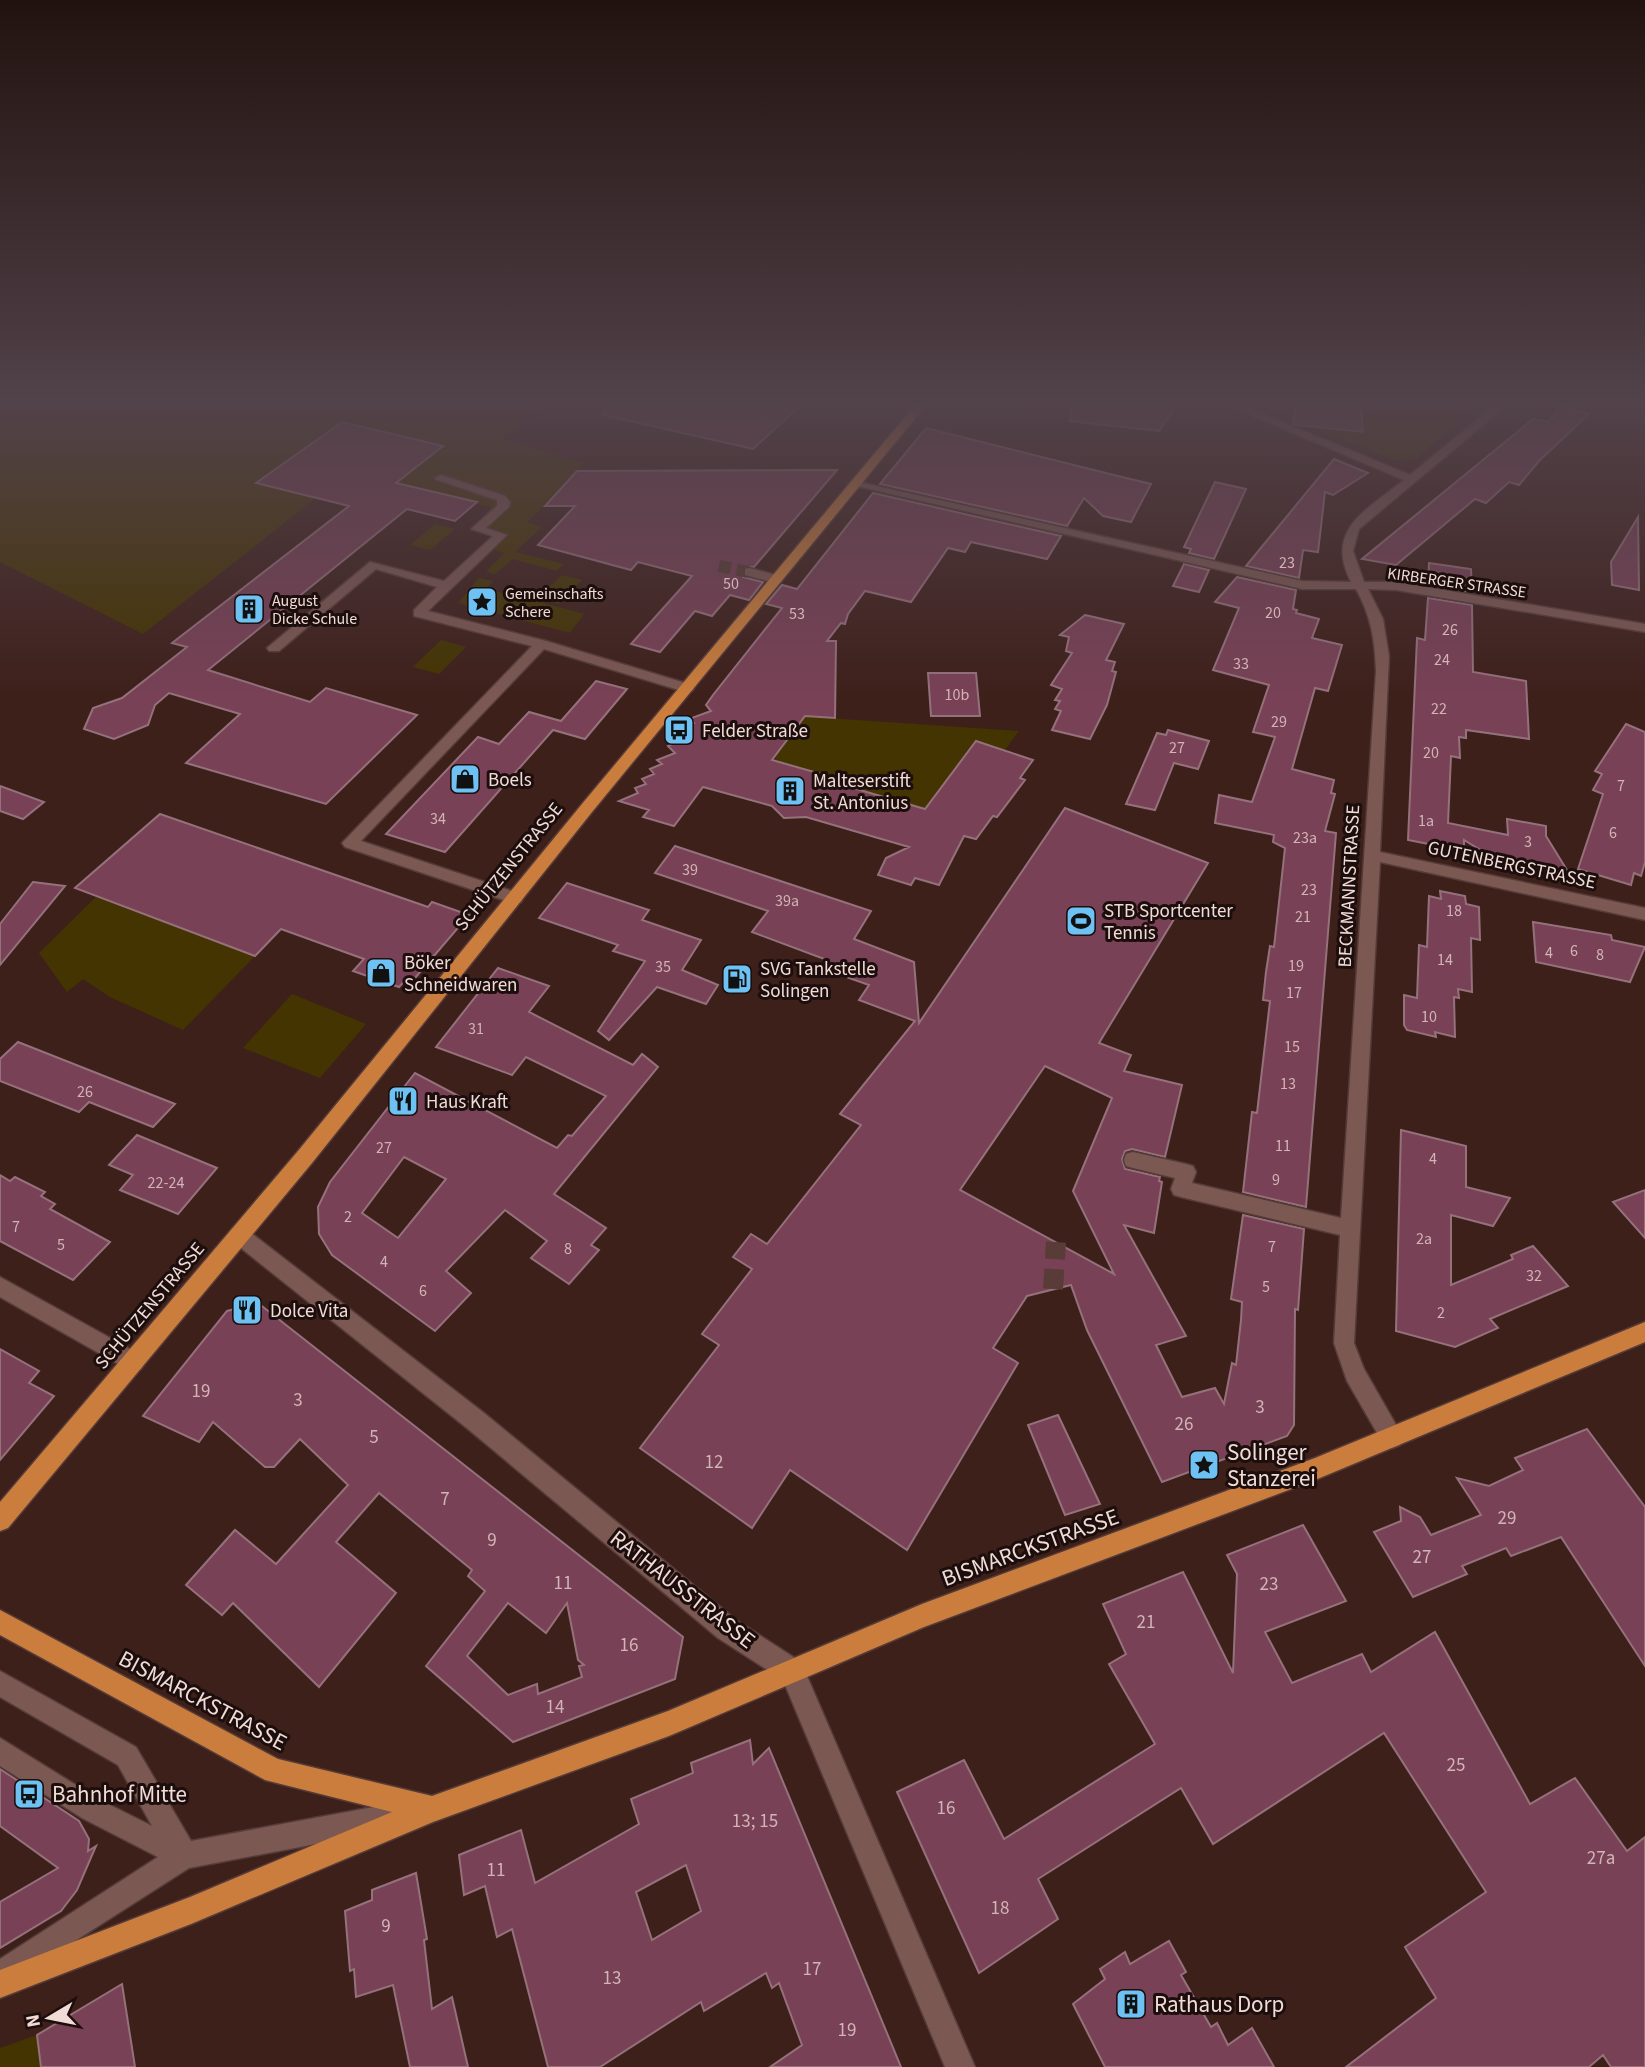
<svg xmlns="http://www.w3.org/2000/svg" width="1645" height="2067" viewBox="0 0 1645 2067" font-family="'Source Sans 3',sans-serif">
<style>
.green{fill:#443401}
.building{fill:#784155;stroke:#95717c;stroke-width:2;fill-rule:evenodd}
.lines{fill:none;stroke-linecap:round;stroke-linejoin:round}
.minor-tunnel-far1{stroke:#593c37;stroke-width:12;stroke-dasharray:12 6;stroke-linecap:butt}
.minor-tunnel{stroke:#593c37;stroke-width:20;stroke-dasharray:20 10;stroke-linecap:butt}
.minor-casing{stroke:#553b38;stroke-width:3}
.major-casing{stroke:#553b38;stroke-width:3}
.minor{fill:#7b5852;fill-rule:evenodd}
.major{fill:#ca7d3c;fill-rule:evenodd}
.labels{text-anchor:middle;stroke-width:6;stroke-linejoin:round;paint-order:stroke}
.number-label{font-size:16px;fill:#d2b4b6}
.far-street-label{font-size:16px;fill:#f0dbd7;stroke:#1c0e0c}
.far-poi-label{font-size:16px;fill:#f0dbd7;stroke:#1c0e0c;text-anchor:start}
.poi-label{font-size:19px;fill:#f0dbd7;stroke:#1c0e0c;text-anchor:start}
.street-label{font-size:19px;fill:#f0dbd7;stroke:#1c0e0c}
.near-number-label{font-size:19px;fill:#d2b4b6}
.near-poi-label{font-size:23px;fill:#f0dbd7;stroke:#1c0e0c;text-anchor:start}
.near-street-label{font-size:23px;fill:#f0dbd7;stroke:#1c0e0c}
</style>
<rect width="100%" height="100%" fill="#3e201b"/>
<!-- green -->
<g class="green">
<path d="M0,405H546L501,438L584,463L528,522L542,527L515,552L564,564L556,571L513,559L495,574L486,572L504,553L492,549L506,536L484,528L495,515L485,513L491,507L394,485L443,446L342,422L256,483L316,498L143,634L0,562Z"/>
<path d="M1258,405H1475L1417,459L1393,460Z"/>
<path d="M435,524L455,529L430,550L410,545Z"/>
<path d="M562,575L582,580L558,604L537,599Z"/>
<path d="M479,578L493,581L486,589L514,596L529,594L533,600L584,614L570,633L458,603Z"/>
<path d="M441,640L466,647L439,674L413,667Z"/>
<path d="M783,715L1019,731L1005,750L981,742L977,746L972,745L966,752L972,754L960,768L955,767L950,774L954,776L946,788L940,787L935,794L940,797L930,810L829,781L832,778L771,765L776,758Z"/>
<path d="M96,897L255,956L183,1030L110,997L83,979L67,992L39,953Z"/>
<path d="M292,994L366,1024L320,1078L243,1048Z"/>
<path d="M37,2035L41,2067H0V2048Z"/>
</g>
<!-- building -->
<g class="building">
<path d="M604,405H801L753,449L603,415Z"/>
<path d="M1071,405H1177L1159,431L1070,421Z"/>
<path d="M1295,405H1357V409H1361L1363,432L1297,425L1293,424Z"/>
<path d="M1561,406L1589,414L1540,460L1519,485L1509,482L1486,503L1475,499L1396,565L1362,559L1533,419L1549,422Z"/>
<path d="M342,422L443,446L396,483L477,502L455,521L407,509L208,670L310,702L326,688L417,715L326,804L186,763L240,714L169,693L155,705L148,725L114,739L84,729L93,708L122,698L187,647L172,643L349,506L256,483Z"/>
<path d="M926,428L1114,475L1151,484L1131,522L1103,516L1084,498L1067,526L880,484Z"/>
<path d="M1334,459L1368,473L1333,495L1325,492L1318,552L1303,550L1299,578L1246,566Z"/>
<path d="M837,470L754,567H743V577L763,582L749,600L730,595L712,616L695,611L660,652L631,644L692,576L638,562L631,570L538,545L575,506H545L577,471Z"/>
<path d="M1215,482L1246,489L1214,559L1189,553L1191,549L1184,547Z"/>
<path d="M873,493L1061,536L1047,559L971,542L965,552L948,548L911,602L865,591L848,614L845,624L841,623L827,641H836L835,718L805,716L772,760L832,777L829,781L925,809L976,741L1033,760L1020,778L1025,780L997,817L993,816L976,839L964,836L939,885L915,878L911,885L878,875L886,858L909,847L806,817L784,818L772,806L703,787L674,826L643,817L649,810L619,801L638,793L635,788L646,784L642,779L654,774L650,769L662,764L657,760L675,753L668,746L679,741L676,737L686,732L683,728L694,723L689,719L711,711L706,705L713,695L782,608L766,604L782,585L797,589Z"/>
<path d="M1638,517L1639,590L1612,585L1611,562Z"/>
<path d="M1429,563L1471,569L1472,592L1428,585Z"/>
<path d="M1184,564L1209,570L1199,592L1173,586Z"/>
<path d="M1237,577L1296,590L1293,609L1297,610L1296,613L1319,619L1312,638L1342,645L1328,691L1315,688L1292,769L1334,780L1331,793L1335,794L1325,831L1336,833L1306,1207L1243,1192L1252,1112L1257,1113L1270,1001L1263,1000L1266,972L1270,946L1274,947L1285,848L1273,842L1274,835L1215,823L1219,795L1252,802L1275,737L1253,732L1269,685L1213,670L1239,608L1215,602Z"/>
<path d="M1428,598L1472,605L1473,672L1526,681L1529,739L1466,730V738L1459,737L1460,758L1451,756L1448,823L1508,835L1507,819L1546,826V836L1570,875L1534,867L1527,863L1497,860L1464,840V851L1408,840L1417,638L1425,640Z"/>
<path d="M1085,615L1124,624L1106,660L1115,662L1112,671L1116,672L1107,705L1090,739L1052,730L1061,711L1055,709L1060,701L1055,700L1062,689L1051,685L1072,653L1066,651L1069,637L1060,635Z"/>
<path d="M928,673H976L980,716H931Z"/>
<path d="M596,681L627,689L585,739L553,730L445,852L386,834L478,737L499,744L529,712L561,721Z"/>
<path d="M1626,724L1645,732V862L1641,876L1634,873L1631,885L1578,869L1603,794L1593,790L1602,774L1595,771Z"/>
<path d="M1168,730L1209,741L1198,769L1174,763L1155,810L1126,804L1157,733L1166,735Z"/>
<path d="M0,786L44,802L23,819L0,811Z"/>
<path d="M1065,808L1208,863L1099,1043L1131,1055L1124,1071L1182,1085L1165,1157L1132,1149L1125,1151L1122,1159L1125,1169L1160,1177L1159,1181L1162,1182L1154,1233L1124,1225L1186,1336L1156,1345L1182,1397L1215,1388L1224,1404L1232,1363L1236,1365L1241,1320L1242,1302L1231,1299L1243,1215L1304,1229L1298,1310L1295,1309L1294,1425L1287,1436L1162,1482L1087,1330L1071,1285L1027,1296L993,1348L1018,1363L907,1550L790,1470L752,1528L640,1448L719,1345L702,1334L752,1269L733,1257L751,1234L767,1244L861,1125L840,1114L915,1021L859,1000L869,985L821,968L827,960L752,932L768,911L655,873L675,846L871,911L854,939L914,962L919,1023ZM1045,1066L1112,1098L1073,1191L1114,1274L960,1190Z"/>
<path d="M160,814L428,907L432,902L469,915L415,978L409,976L399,987L353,971L364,959L281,929L255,956L75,888Z"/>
<path d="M33,882L65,886L0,965V924Z"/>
<path d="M567,883L649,910L642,920L701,940L682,970L718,985L706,1004L657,987L609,1040L598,1031L645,961L613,951L618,945L539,918Z"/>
<path d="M1440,891L1465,896L1466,904L1479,907L1480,940L1471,938L1472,992L1458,989L1459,998L1454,997L1455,1037L1435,1032L1436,1037L1407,1030L1404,1025V995L1417,998L1419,945L1427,947L1429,896L1441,899Z"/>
<path d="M1533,922L1611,935L1612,940L1645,947L1630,982L1536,962Z"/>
<path d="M498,968L549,986L529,1012L633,1065L642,1054L658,1067L554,1194L606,1228L591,1245L599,1250L569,1284L531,1258L547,1241L505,1210L446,1271L471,1293L435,1331L332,1255L319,1234L318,1207L330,1182L415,1073L557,1148L568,1135L572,1136L606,1096L526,1057L512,1075L436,1047ZM404,1157L446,1179L398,1238L362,1213Z"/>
<path d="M18,1042L175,1104L153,1127L89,1102L79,1112L0,1081V1059Z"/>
<path d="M1401,1130L1466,1146V1187L1510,1198L1493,1226L1451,1215V1285L1513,1259L1511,1255L1533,1246L1568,1286L1490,1319L1498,1328L1455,1347L1396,1331Z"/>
<path d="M137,1135L217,1168L178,1214L120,1190L133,1175L109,1165Z"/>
<path d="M0,1175L10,1181L15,1177L45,1192L41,1196L55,1204L50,1209L110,1242L73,1280L0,1241Z"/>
<path d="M1645,1190V1238L1613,1202Z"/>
<path d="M258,1303L683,1637L675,1679L513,1742L426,1666L485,1591L468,1576L472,1570L379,1493L336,1542L396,1593L319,1687L233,1603L222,1615L186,1585L235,1530L276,1564L348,1485L300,1439L274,1467H265L213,1422L199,1442L143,1416L227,1311ZM508,1603L546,1633L567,1603L578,1660L584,1665L579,1666L582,1677L538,1694L537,1684L508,1695L467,1656Z"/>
<path d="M0,1349L39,1371L29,1383L54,1396L0,1460Z"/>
<path d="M1058,1415L1100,1504L1065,1515L1028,1425Z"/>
<path d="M1587,1429L1645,1507V1666L1561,1537L1511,1556L1506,1548L1462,1566L1467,1574L1413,1597L1374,1532L1401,1521L1400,1507L1420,1517L1431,1535L1481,1515L1457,1478L1489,1486L1523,1470L1515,1458Z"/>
<path d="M1303,1525L1346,1601L1265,1632L1292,1683L1362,1654L1371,1672L1435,1632L1530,1804L1575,1778L1627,1851L1645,1837V2067H1611L1603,2055L1589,2067H1346L1436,1998L1405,1947L1486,1892L1384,1733L1213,1844L1181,1788L1038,1879L1058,1919L979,1973L897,1792L964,1760L1004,1839L1155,1744L1109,1664L1126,1654L1103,1604L1183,1572L1233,1673L1237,1574L1227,1555Z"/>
<path d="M750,1740L753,1764L769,1748L901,2067H770L802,2045L779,1983L772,1988L766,1973L704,2011L701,2002L600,2067H548L512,1929L497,1937L485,1886L464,1895L459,1855L521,1830L535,1883L639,1824L631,1799L693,1773L691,1763ZM686,1865L701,1911L652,1940L636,1892Z"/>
<path d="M0,1769L79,1821L89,1839L88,1851L96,1846L77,1890L61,1911L0,1948V1902L58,1868L0,1826Z"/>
<path d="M416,1873L427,1939L424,1940L432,2009L452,1997L468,2067H410L393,1985L356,1997L354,1969L350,1971L345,1911L372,1900V1890Z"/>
<path d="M1169,1941L1186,1972L1181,1975L1211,2027L1217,2023L1228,2045L1252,2028L1274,2067H1105L1073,2004L1105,1979L1100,1969L1125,1952L1130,1964Z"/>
<path d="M122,1984L135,2067H41L37,2035Z"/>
</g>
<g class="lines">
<!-- minor-tunnel-far1 -->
<path class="minor-tunnel-far1" d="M719,566L749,572"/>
<!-- minor-tunnel -->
<path class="minor-tunnel" d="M1053,1289L1056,1242"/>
<!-- minor casing -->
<g class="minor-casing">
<g id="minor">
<path d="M1227,405H1241L1410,475L1495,405H1507L1359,529L1353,551L1364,582H1396L1645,624V632L1396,590L1368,589L1383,619L1389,656L1380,852L1645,908V920L1380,862L1354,1343L1364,1369L1403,1437L1400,1445L1392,1448L1384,1445L1347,1381L1334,1343L1340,1235L1181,1197L1174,1195L1171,1189L1175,1178L1133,1168L1126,1166L1124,1160L1126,1154L1133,1152L1186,1164L1193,1166L1196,1172L1192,1183L1341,1218L1376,671C1375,640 1371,616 1356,589H1302L848,484L854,481L1302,581L1351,582C1324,529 1367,510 1404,480Z"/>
<path d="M441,475L505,496L510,502L509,507L486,528L507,535L428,611L546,641L692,685L694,688L692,691H682L544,649L361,841L521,894L523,898L521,902L515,904L345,847L342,843L532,646L414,616V610L437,587L376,569L279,651H269L267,648L370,562L444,581L493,536L471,529L497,506V500L437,480L435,478Z"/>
<path d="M749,568L780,576L782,579L776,583L745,575V569Z"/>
<path d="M239,1226L246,1229L484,1413L736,1620L801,1662L975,2067H945L783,1680L718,1638L468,1429L232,1241L229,1235L232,1229Z"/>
<path d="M0,1277L141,1355L145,1362L141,1369L134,1372L127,1369L0,1297Z"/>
<path d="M0,1671L136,1747L191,1841L395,1803L404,1807L408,1816L404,1825L395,1829L189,1868L0,1989V1959L158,1857L82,1818L0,1766V1738L100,1800L152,1826L118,1765L0,1697Z"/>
</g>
</g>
<!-- major casing -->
<g class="major-casing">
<g id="major">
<path d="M915,405H926L592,812L312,1163L8,1528L0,1531V1502L298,1151L582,804Z"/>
<path d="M1645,1322V1342L1315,1480L924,1627L669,1736L433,1822L191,1924L0,1998V1970L190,1897L392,1812L265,1780L0,1635V1610L278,1759L432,1796L668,1711L922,1604L1315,1458Z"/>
</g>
</g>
<!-- minor -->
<use href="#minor" class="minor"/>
<!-- major -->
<use href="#major" class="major"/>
</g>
<!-- sky -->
<linearGradient id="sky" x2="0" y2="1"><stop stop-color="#22120f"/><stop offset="0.58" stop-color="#52424a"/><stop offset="1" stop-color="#52424a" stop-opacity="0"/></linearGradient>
<rect width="1645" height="695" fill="url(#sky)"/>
<!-- icons -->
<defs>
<g id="sight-square" transform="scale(1.575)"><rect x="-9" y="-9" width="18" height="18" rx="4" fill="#6ec2f3" stroke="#1c0e0c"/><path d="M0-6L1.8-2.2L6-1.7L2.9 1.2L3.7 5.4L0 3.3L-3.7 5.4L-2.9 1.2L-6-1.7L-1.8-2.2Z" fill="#111"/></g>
<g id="building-square" transform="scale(1.575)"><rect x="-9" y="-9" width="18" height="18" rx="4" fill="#6ec2f3" stroke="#1c0e0c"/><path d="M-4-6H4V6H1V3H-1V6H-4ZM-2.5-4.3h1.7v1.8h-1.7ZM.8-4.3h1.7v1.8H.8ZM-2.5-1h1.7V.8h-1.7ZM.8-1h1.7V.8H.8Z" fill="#111"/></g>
<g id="bus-square" transform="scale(1.575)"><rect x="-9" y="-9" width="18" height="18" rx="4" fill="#6ec2f3" stroke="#1c0e0c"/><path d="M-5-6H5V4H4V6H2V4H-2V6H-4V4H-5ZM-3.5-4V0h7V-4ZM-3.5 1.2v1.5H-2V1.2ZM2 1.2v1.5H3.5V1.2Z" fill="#111"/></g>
<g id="shop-square" transform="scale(1.575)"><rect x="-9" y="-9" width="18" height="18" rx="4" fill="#6ec2f3" stroke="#1c0e0c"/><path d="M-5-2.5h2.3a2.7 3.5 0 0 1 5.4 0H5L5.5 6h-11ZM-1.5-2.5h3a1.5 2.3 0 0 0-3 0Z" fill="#111"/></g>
<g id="stadium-square" transform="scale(1.575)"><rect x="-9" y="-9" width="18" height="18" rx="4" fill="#6ec2f3" stroke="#1c0e0c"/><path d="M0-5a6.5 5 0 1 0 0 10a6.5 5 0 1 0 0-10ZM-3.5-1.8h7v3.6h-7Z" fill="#111"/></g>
<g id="fuel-square" transform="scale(1.575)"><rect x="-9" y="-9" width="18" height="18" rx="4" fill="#6ec2f3" stroke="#1c0e0c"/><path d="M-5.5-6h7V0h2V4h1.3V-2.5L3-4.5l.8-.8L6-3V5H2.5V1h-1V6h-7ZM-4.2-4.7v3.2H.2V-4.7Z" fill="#111"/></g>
<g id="restaurant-square" transform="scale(1.575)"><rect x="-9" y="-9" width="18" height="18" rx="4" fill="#6ec2f3" stroke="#1c0e0c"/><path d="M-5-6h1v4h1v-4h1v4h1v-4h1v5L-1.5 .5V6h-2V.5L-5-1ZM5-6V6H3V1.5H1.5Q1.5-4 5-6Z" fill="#111"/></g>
</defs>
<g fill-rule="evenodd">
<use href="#sight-square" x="482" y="602"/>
<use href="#building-square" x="249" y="609"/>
<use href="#bus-square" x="679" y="730"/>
<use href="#shop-square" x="465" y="779"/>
<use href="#building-square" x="790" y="791"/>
<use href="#stadium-square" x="1081" y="921"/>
<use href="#shop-square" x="381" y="973"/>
<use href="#fuel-square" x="737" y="979"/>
<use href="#restaurant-square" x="403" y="1101"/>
<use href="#restaurant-square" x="247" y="1310"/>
<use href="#sight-square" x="1204" y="1465"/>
<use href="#bus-square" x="29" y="1794"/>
<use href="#building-square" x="1131" y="2004"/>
</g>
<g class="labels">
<!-- number labels -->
<g class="number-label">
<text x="1287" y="568">23</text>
<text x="731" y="589">50</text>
<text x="1273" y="618">20</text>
<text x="797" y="619">53</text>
<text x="1450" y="635">26</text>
<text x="1442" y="665">24</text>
<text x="1241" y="669">33</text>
<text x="957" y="700">10b</text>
<text x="1439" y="714">22</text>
<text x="1279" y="727">29</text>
<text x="1177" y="753">27</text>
<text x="1431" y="758">20</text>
<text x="1621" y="791">7</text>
<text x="438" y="824">34</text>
<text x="1426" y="826">1a</text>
<text x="1613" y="838">6</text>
<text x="1305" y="843">23a</text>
<text x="1528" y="847">3</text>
<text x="690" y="875">39</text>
<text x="1309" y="895">23</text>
<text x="787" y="906">39a</text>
<text x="1454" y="916">18</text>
<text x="1303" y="922">21</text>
<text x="1574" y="956">6</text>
<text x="1549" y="958">4</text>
<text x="1600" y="960">8</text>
<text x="1445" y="965">14</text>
<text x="1296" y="971">19</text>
<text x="663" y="972">35</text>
<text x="1294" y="998">17</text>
<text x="1429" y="1022">10</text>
<text x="476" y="1034">31</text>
<text x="1292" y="1052">15</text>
<text x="1288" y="1089">13</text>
<text x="85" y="1097">26</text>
<text x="1283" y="1151">11</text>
<text x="384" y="1153">27</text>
<text x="1433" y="1164">4</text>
<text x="1276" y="1185">9</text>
<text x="166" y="1188">22-24</text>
<text x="348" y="1222">2</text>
<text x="16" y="1232">7</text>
<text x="1424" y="1244">2a</text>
<text x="61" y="1250">5</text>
<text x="1272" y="1252">7</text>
<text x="568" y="1254">8</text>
<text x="384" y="1267">4</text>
<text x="1534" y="1281">32</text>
<text x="1266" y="1292">5</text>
<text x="423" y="1296">6</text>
<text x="1441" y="1318">2</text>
</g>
<!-- far-street labels -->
<g class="far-street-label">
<text transform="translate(1457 582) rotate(8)" y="6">KIRBERGER STRASSE</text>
</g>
<!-- far-poi labels -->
<g class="far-poi-label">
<text x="505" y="599">Gemeinschafts<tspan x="505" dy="18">Schere</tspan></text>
<text x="272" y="606">August<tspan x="272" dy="18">Dicke Schule</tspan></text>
</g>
<!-- poi labels -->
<g class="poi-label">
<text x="702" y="737">Felder Straße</text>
<text x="488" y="786">Boels</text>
<text x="813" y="787">Malteserstift<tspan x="813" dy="22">St. Antonius</tspan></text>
<text x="1104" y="917">STB Sportcenter<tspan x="1104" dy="22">Tennis</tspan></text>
<text x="404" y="969">Böker<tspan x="404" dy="22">Schneidwaren</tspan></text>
<text x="760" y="975">SVG Tankstelle<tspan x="760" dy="22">Solingen</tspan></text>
<text x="426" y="1108">Haus Kraft</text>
<text x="270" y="1317">Dolce Vita</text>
</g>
<!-- street labels -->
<g class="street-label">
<text transform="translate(1512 864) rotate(12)" y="7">GUTENBERGSTRASSE</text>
<text transform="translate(508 866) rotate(-51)" y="7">SCHÜTZENSTRASSE</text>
<text transform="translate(1348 886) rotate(-87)" y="7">BECKMANNSTRASSE</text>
<text transform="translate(149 1305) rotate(-50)" y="7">SCHÜTZENSTRASSE</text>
</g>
<!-- near-number labels -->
<g class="near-number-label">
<text x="201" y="1397">19</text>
<text x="298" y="1406">3</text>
<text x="1260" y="1413">3</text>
<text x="1184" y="1430">26</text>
<text x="374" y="1443">5</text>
<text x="714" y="1468">12</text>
<text x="445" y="1505">7</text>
<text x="1507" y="1524">29</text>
<text x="492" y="1546">9</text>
<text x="1422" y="1563">27</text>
<text x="563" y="1589">11</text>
<text x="1269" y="1590">23</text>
<text x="1146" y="1628">21</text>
<text x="629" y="1651">16</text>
<text x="555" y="1713">14</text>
<text x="1456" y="1771">25</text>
<text x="946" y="1814">16</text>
<text x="755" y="1827">13; 15</text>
<text x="1601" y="1864">27a</text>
<text x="496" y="1876">11</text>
<text x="1000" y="1914">18</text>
<text x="386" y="1932">9</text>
<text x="812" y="1975">17</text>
<text x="612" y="1984">13</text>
<text x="847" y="2036">19</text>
</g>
<!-- near-poi labels -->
<g class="near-poi-label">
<text x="1227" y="1460">Solinger<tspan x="1227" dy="26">Stanzerei</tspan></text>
<text x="52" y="1802">Bahnhof Mitte</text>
<text x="1154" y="2012">Rathaus Dorp</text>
</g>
<!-- near-street labels -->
<g class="near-street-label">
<text transform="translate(1030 1547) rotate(-20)" y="8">BISMARCKSTRASSE</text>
<text transform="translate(683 1589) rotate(38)" y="8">RATHAUSSTRASSE</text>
<text transform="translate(203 1700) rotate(28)" y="8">BISMARCKSTRASSE</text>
</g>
</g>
<!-- north arrow -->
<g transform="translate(49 2018) rotate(260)" stroke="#1c0e0c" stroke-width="5" paint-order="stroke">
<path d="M0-5L12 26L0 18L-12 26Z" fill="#f0dbd7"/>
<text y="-10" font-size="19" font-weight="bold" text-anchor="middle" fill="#f0dbd7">N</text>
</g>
</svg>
